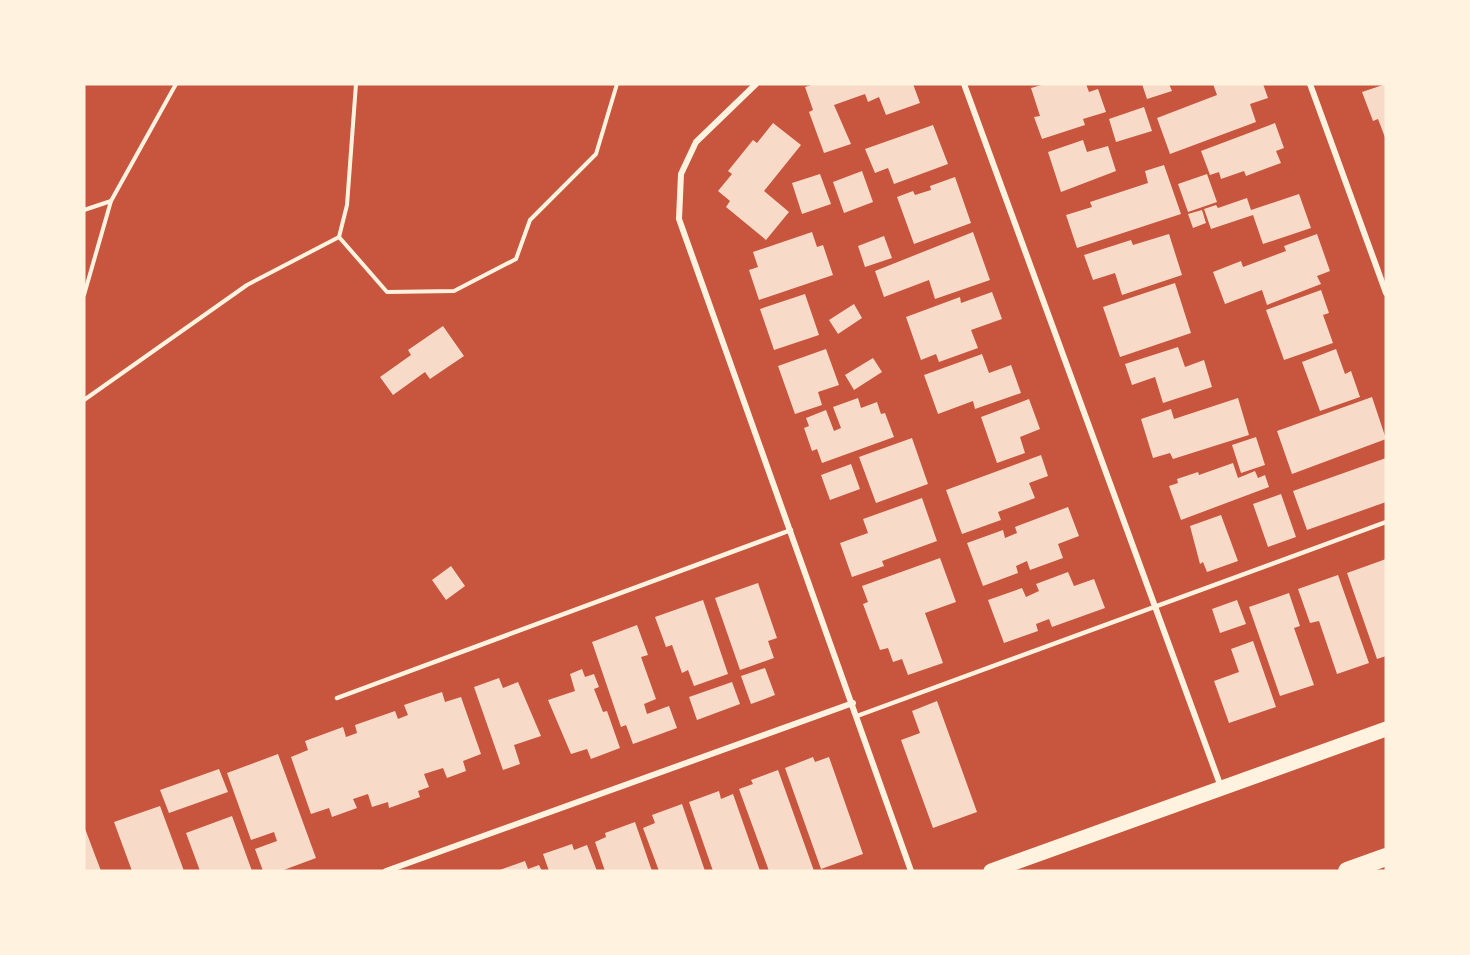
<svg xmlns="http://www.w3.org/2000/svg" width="1470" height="955" viewBox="0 0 1470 955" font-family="Lora,serif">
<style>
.building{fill:#f7dbc8}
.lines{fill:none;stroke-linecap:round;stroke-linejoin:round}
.path{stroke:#fff3e0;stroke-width:4}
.service{stroke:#fff3e0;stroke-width:4.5}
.minor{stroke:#fff3e0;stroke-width:6}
.primary{stroke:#fff3e0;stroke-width:15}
.motorway{stroke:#fff3e0;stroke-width:18}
</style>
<rect width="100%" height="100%" fill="#c8553d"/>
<!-- building -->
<g class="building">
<path d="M814,84H913L920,103L886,115L879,97L868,102L865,94L834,105L851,144L824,153L809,112L813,110L805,87Z"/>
<path d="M1045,84H1086L1089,92L1098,89L1106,112L1083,119L1085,125L1042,139L1034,117L1040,116L1031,88Z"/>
<path d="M1142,84H1169L1172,91L1147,99Z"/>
<path d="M1213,84H1263L1268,98L1250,104L1256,122L1170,154L1157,118L1217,95Z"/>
<path d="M1386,84V140L1378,119L1373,121L1362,92Z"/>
<path d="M1144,107L1152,131L1116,142L1109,119Z"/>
<path d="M773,123L801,145L764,191L789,212L766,240L726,207L730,201L718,191L732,174L728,171L753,140L757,143Z"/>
<path d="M1275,123L1284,148L1276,151L1281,163L1246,176L1244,171L1221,179L1219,172L1210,175L1201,151Z"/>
<path d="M933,125L948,164L894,184L888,168L875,173L865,149Z"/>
<path d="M1083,140L1087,152L1108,146L1116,171L1061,192L1048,152Z"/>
<path d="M1164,165L1181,214L1077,248L1066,215L1092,207L1090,202L1148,183L1145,171Z"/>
<path d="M862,171L873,202L844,213L833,182Z"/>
<path d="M820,174L831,204L802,214L792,183Z"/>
<path d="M1207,174L1217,202L1188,212L1178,184Z"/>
<path d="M955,177L971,223L914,244L897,197L913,191L915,195L931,190L930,186Z"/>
<path d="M1299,194L1311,228L1263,244L1253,215L1211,229L1204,209L1216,205L1218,208L1247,198L1251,210Z"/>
<path d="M1202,210L1206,223L1193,228L1188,214Z"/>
<path d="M812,232L817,247L823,245L833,275L759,300L749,270L758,267L753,252Z"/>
<path d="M973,232L990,280L935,299L929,280L884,297L875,271Z"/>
<path d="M1169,234L1182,275L1122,295L1115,273L1093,280L1084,255L1131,240L1133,245Z"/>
<path d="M1317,234L1330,271L1317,276L1321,284L1267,305L1262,290L1225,304L1213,272L1241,261L1243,267L1286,251L1284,246Z"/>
<path d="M884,236L892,258L865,267L858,246Z"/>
<path d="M1175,283L1191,333L1120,357L1103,307Z"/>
<path d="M1321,290L1329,313L1323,315L1333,343L1284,360L1266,310Z"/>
<path d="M992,292L1002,319L971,330L978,348L939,362L936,354L921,360L906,317L960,297L961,303Z"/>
<path d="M805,294L819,335L774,350L760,309Z"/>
<path d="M854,304L862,318L838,334L829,320Z"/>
<path d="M443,326L464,356L430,379L425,372L393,395L380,377L411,355L408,350Z"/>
<path d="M1178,347L1185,367L1204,360L1212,387L1163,403L1155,377L1132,385L1125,364Z"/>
<path d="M826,349L839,385L818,392L822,405L795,414L778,366Z"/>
<path d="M1336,349L1345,374L1351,371L1360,397L1320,411L1302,362Z"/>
<path d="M982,354L989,373L1011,365L1021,393L975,409L973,401L938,414L924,375Z"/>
<path d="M873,358L882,372L854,390L845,375Z"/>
<path d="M1372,397L1386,439L1292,474L1277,431Z"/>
<path d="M858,398L861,408L877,402L881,414L885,413L894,437L822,463L817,449L812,451L804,428L809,426L806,418L826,410L834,431L841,428L833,407Z"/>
<path d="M1238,398L1249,435L1173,459L1170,453L1153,458L1141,419L1171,409L1174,419Z"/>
<path d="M1029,399L1040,429L1020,437L1025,453L997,463L981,417Z"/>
<path d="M1256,437L1265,465L1241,473L1232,445Z"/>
<path d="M912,438L928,484L876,503L859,457Z"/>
<path d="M1041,455L1048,476L1029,483L1035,498L998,512L1001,520L962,534L946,490Z"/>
<path d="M1386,458V502L1307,530L1293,491Z"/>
<path d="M1233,463L1238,478L1255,471L1258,478L1265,475L1269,487L1181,520L1169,486L1178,483L1177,479L1198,472L1199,475Z"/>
<path d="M851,464L860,489L830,500L821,475Z"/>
<path d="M1281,494L1296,537L1268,547L1253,504Z"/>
<path d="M922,498L937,541L882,561L884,566L852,577L840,543L868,533L863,519Z"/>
<path d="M1068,507L1079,536L1058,544L1063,558L1030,570L1027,561L1016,566L1018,573L983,586L967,543L1003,530L1005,538L1017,533L1015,527Z"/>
<path d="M1221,515L1238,561L1207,572L1203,562L1200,564L1190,526Z"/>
<path d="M940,558L956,602L925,613L943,663L908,675L902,659L893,662L888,648L880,650L863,604L868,602L862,586Z"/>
<path d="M1386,559V656L1377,659L1347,573Z"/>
<path d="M451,566L465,586L446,600L432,580Z"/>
<path d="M1068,572L1074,586L1094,579L1105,608L1052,627L1049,619L1036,624L1038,631L1004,643L988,600L1022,588L1026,597L1039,591L1036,584Z"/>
<path d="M1338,575L1369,663L1337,674L1319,621L1310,623L1298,589Z"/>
<path d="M758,583L777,638L768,641L774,658L740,670L715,598Z"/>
<path d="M1289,593L1300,626L1294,628L1314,685L1280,696L1249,607Z"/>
<path d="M703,600L728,674L694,686L688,670L682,673L672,645L666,647L655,617Z"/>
<path d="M1237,600L1246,624L1220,633L1212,609Z"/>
<path d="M637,625L648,655L641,657L656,699L644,704L647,714L669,706L677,728L633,744L626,725L621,727L592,642Z"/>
<path d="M1253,641L1276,707L1229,723L1214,681L1239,672L1231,649Z"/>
<path d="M765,668L775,695L751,704L741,676Z"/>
<path d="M582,669L585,677L594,674L599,687L594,689L603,712L607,711L620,748L591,759L587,749L571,754L548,700L575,691L570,674Z"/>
<path d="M499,678L503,688L518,682L541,736L514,745L520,764L503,770L474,687Z"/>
<path d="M732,682L740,704L697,720L689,697Z"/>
<path d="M442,692L445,702L461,697L481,754L463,761L466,771L447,778L443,768L424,774L429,787L418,791L420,797L389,808L388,802L372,807L368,794L353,799L357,808L332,817L329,808L311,814L291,757L308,750L305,741L343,727L346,737L357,733L355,725L395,711L398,719L408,715L404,705Z"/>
<path d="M937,701L977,812L933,828L901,740L920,733L912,711Z"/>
<path d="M278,754L316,858L281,871H263L255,849L277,841L274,832L251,840L227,773Z"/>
<path d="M813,757L815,762L829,757L863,854L821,869L785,768Z"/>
<path d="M219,769L228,792L169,813L160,790Z"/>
<path d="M778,770L814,871H769L739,789L753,784L751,780Z"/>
<path d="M719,791L721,799L733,794L760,871H713L689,802Z"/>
<path d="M682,804L705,871H659L643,828L655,823L652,815Z"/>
<path d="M160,806L184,871H132L114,822Z"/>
<path d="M232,816L252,871H200L186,833Z"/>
<path d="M635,822L652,871H605L595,842L606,837L605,833Z"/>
<path d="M84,826L101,871H84Z"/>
<path d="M572,844L574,850L587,845L597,871H549L543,854Z"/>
<path d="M525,861L528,869L539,865L542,871H497Z"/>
</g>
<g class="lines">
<!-- path -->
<g class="path">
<path d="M84,210L111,201"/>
<path d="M339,237L387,292L454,291L516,259L530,220L596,154L617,84"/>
<path d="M84,295L111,201L176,84"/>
<path d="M84,400L247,285L339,237L347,205L356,84"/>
</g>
<!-- service -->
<g class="service">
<path d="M337,698L791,530"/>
<path d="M857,716L1386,522"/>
</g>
<!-- minor -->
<g class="minor">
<path d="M756,84L696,142L681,174L679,219L911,871"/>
<path d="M964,84L1221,787"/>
<path d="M1310,84L1386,293"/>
<path d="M386,871L853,703"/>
</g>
<!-- primary -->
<path class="primary" d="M991,871L1386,729"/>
<!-- motorway -->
<path class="motorway" d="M1347,871L1386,857"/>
</g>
<!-- border -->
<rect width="1470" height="955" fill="none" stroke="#fff3e0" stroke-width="171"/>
</svg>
